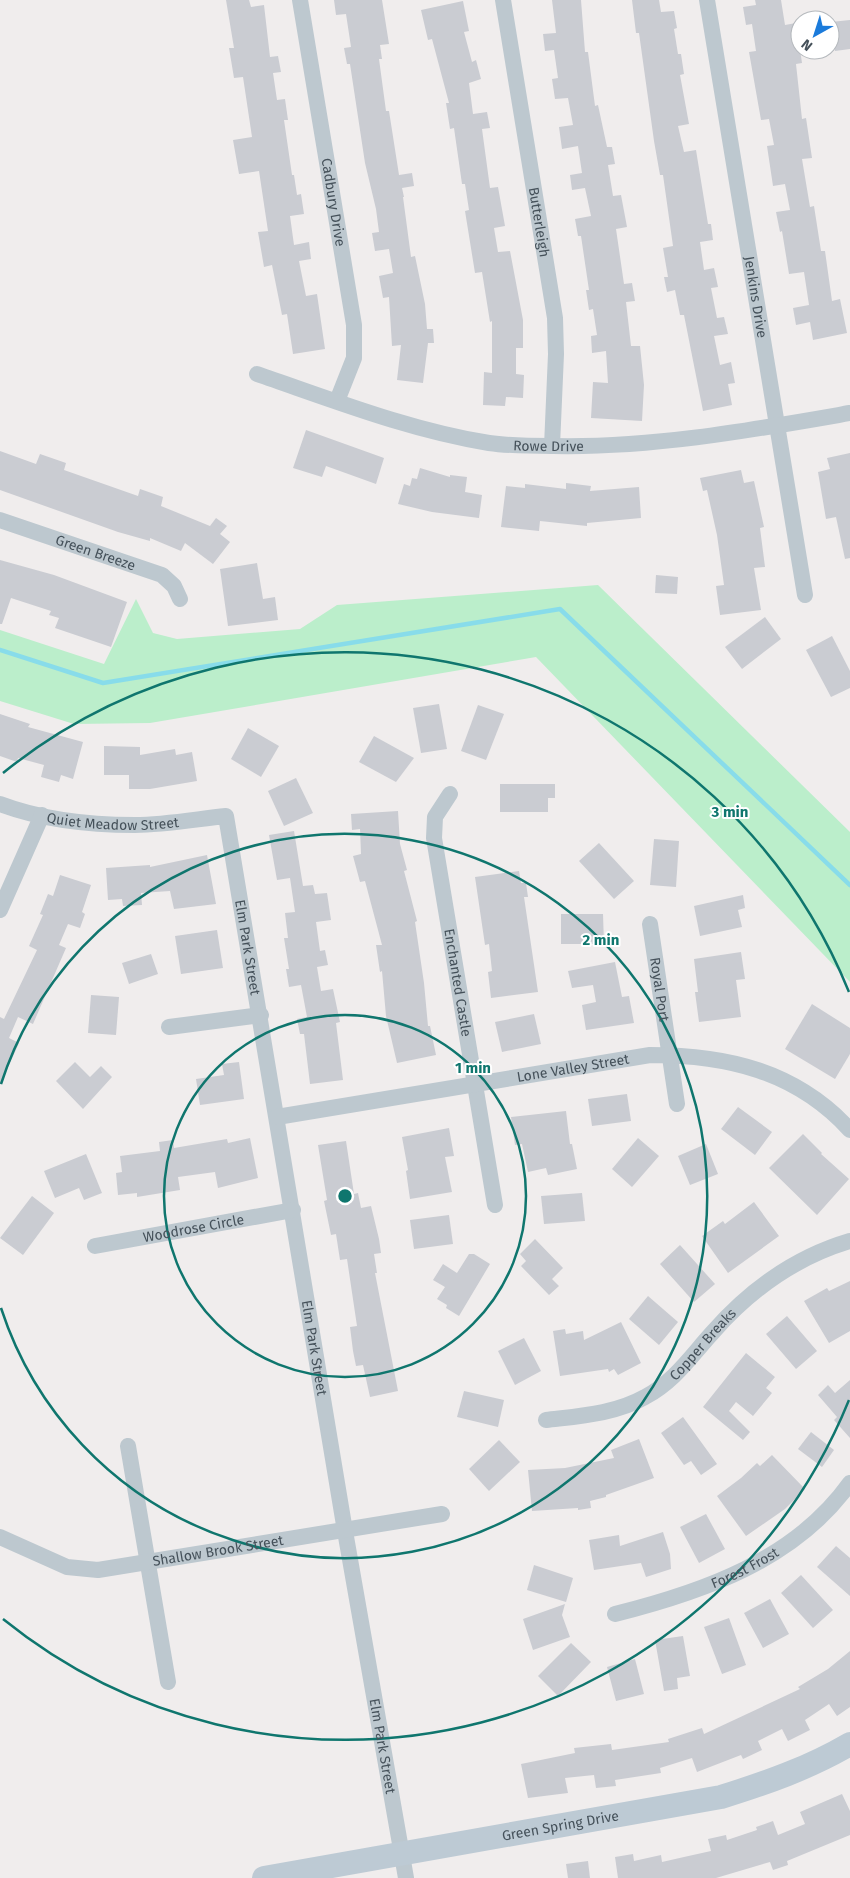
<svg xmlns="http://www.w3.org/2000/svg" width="850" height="1878" viewBox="0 0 850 1878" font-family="'Fira Sans',sans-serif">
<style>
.green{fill:#bbeecb}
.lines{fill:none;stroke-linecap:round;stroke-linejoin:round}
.stream{stroke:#88dcea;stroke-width:4.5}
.building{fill:#caccd2}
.street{stroke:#bdc8cf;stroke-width:16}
.secondary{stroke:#bdcad4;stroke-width:24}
.ring{fill:none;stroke:#0f766e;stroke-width:2.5}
.labels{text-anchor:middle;stroke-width:4;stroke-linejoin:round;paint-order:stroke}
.street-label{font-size:14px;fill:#45515a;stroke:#fff}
.centre{fill:#0f766e;stroke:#fff;stroke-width:2.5}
.ring-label{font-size:15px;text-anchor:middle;font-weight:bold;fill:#0f766e;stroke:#fff;stroke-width:4;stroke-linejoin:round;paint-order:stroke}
</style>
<rect width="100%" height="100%" fill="#f0eded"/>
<!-- green -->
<path class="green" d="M598,585L850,832V982L536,657L150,723L74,724L0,701V630L104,664L136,599L153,633L177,639L300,629L337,605Z"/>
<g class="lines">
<!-- stream -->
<path class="stream" d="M0,650L103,683L560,609L850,885"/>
</g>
<!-- building -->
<g class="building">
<path d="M226,0H249L251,7L264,5L270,57L278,56L281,72L273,73L277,100L285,99L288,120H284L292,175H294L297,195L301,194L304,214L290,216L294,245L309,242L311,259L299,261L306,296L317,294L325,349L293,354L287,314L282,315L272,265L264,267L258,232L268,231L259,171L239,174L233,140L252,137L243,77L234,78L229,48H234Z"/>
<path d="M334,0H382L389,44L380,45L382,59H379L386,111H389L399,175L412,173L414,186L402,188L404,197H403L411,257L415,256L425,304L427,329H433L434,343H428L423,383L397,380L401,345L392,346L389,297L383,298L379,276L393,273L389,249L375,251L372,233L379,232L376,209L365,163L350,64H347L344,48L351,47L346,14L336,15Z"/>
<path d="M552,0H581L585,52H588L595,106L598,105L607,147H612L615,164L608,165L613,196L621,195L627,227L616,229L624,284L632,283L635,301L626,302L631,346H640L644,385L642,421L591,418L593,382L608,383L606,351L592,353L591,336L597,335L593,309L589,310L586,290H589L581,236H578L575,219L591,216L585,188L572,190L570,175L582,173L578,146L562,149L559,127L573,125L568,98L555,99L552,79L558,78L554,50L545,51L543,34L556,33Z"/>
<path d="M632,0H659L661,12L674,11L677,28L674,29L678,54H681L684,74L680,75L689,124L678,126L684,152L696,150L708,224H711L713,240L700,242L704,270L714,268L718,287L711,288L717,318L724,317L728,334L714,336L720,365L731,362L735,383L728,384L732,405L703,411L684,315H680L675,290L667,292L664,277H668L663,248L673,246L663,175H660L654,141L639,33H636Z"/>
<path d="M755,0H781L785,25L796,23L802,63L796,64L802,119L806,118L812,158L802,159L810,207L814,206L821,251H825L832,301L840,299L847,333L813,340L810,322L796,325L793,308L809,305L804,272L789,274L782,231L780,232L776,212L790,210L785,184L773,186L767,146L774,145L769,119L761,120L749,52L756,51L752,24L746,25L743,7L756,5Z"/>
<path d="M463,1L469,31L464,32L472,62L476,60L481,79L469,83L473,114L487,112L490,128L482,129L490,188L498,187L505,226L494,228L498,252L510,251L523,320V348H516V374L524,375L523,398L506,397L505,406L483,405L484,372L492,373V321L490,322L482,272L475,273L465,211L469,210L465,184H462L454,128L450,129L446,103H449L432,39L428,40L421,10Z"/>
<path d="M850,20V49L835,51L831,22Z"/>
<path d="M306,430L384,458L376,484L326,466L322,477L293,468Z"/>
<path d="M0,451L36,464L40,454L66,463L64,470L138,496L140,489L163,497L161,506L210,526L216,518L227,526L220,534L230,542L213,564L185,543L181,551L150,538V541L118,532L0,490Z"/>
<path d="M850,453V558L845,559L836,517L826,519L818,472L830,469L827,458Z"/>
<path d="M420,468L450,477V475L467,477L465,492L482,495L479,518L432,512L398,504L404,484L410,486L412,478L417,479Z"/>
<path d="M741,470L744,483L754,481L764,527L760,528L765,567L754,568L761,610L720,615L716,586L724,585L717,535L707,490L703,491L700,478Z"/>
<path d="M566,483L591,486L590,491L639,487L641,518L587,523V526L540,521L539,531L501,527L506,486L525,488V484L566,489Z"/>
<path d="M0,560L54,575L127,602L111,647L55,628L59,618L49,615L51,611L11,598L2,624H0Z"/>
<path d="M257,563L263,599L275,597L278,620L228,626L220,569Z"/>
<path d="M656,575L678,577L677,594L655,593Z"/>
<path d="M765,617L781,639L742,669L725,647Z"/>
<path d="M832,636L850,671V688L831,697L806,650Z"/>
<path d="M439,704L447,749L421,753L413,708Z"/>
<path d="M478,705L504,714L486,760L461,751Z"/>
<path d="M0,714L30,724L28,727L83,742L73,779L61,775L59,782L41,777L44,765L18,758L17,762L0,756Z"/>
<path d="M248,728L279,746L261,777L231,759Z"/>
<path d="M374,736L414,758L396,782L359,762Z"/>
<path d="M104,746L140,747V755L175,749L176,755L192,752L197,781L150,789H129V775H104Z"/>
<path d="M296,778L313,813L284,826L268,791Z"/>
<path d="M500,784H555V798H548V812H500Z"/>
<path d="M398,811L400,844L407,870L404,871L417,921L415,922L424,983L428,1026H430L436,1055L397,1063L386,1016L382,971L380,972L376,945H382L365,881L360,882L353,856L361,854L360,829L352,830L351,814Z"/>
<path d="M294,831L303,886L313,885L315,894L327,893L331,920L316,922L320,951L325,950L328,965L317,967L321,991L333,989L340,1022L336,1023L343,1080L310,1084L304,1034H300L297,1019L307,1017L301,985L289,987L286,969H289L284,938H288L285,913L295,912L290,878L277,880L269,835Z"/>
<path d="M654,839L679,841L676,887L650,885Z"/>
<path d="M599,843L634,881L614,899L579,861Z"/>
<path d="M207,855L216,904L174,909L170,891L141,893L142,905L123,906L122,899L108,900L106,868L150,865V867Z"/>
<path d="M519,871L521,883H526L528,897H524L538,992L491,998L488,972L492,971L489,944L485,945L475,877Z"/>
<path d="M60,875L91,885L82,912L85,914L80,928L68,924L59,945L66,948L33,1024L18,1017L9,1038L19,1043L0,1085V1017L4,1019L37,950L29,946L43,915L40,914L48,894L53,896Z"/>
<path d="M743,895L745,908L738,910L742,927L700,936L694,906Z"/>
<path d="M561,914H603L604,944H561Z"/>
<path d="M217,930L223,968L181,974L175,936Z"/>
<path d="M741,952L745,979L736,980L741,1017L699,1022L695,992H698L694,959Z"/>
<path d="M151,954L158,974L129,984L122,963Z"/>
<path d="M615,962L622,997L629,996L634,1023L586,1030L582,1005L596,1002L593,985L572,988L568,971Z"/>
<path d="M91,995L119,997L116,1035L88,1033Z"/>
<path d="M812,1004L850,1028V1054L835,1079L785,1049Z"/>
<path d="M534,1014L541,1044L502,1052L495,1022Z"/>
<path d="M75,1062L90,1077L101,1066L112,1077L83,1109L56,1081Z"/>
<path d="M239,1062L244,1099L200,1105L196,1079L224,1075L222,1064Z"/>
<path d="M627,1094L631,1121L592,1126L588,1099Z"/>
<path d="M738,1107L772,1132L755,1155L721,1129Z"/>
<path d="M566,1111L570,1144H572L577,1169L548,1175L546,1168L528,1172L522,1144L515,1145L511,1117Z"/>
<path d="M449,1128L454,1156L445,1157L452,1192L410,1199L406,1171L408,1170L402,1137Z"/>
<path d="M803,1134L822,1153L821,1154L849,1179L817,1215L769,1168Z"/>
<path d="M250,1138L258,1178L218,1188L215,1172L178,1177L180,1190L137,1197V1193L118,1195L116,1173L122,1172L120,1156L160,1151L159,1142L173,1140L174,1148L227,1139L228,1143Z"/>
<path d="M638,1138L659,1156L632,1187L612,1169Z"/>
<path d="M346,1141L354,1194L358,1193L361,1208L371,1206L379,1239L381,1253L374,1254L377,1273H375L398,1391L370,1397L363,1365L356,1366L353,1351L350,1327L357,1326L347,1259L340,1260L336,1234L331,1235L324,1201L327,1200L318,1145Z"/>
<path d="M706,1144L718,1174L690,1185L678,1156Z"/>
<path d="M86,1154L102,1193L84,1200L79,1188L55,1198L44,1171Z"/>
<path d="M582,1193L585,1221L544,1224L541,1196Z"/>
<path d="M32,1196L54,1213L23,1255L0,1238Z"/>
<path d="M754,1202L779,1236L728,1273L702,1236L723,1221L725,1224Z"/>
<path d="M449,1215L453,1244L414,1249L410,1220Z"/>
<path d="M535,1239L563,1268L552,1279L559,1286L549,1295L521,1266L526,1261L520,1254Z"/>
<path d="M680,1245L715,1284L694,1302L660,1264Z"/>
<path d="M469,1254H474L490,1264L459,1316L446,1308L447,1305L437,1299L445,1287L433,1280L443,1264L457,1273Z"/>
<path d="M850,1281V1331L829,1343L804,1301L827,1288L829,1291Z"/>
<path d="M648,1296L678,1322L659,1345L629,1319Z"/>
<path d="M787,1316L817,1351L796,1369L766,1334Z"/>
<path d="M621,1322L641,1363L618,1375L614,1369L609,1372L608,1369L560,1376L553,1331L565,1329L566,1334L583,1331L584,1340Z"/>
<path d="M524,1338L541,1371L515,1385L498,1351Z"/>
<path d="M746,1353L775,1377L766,1388L772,1393L753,1416L736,1402L729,1411L750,1432L743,1440L703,1407Z"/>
<path d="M850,1380V1438L834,1420L837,1417L818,1395L828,1385L835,1393Z"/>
<path d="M464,1391L504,1400L498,1427L457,1417Z"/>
<path d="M683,1417L717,1464L701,1475L691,1461L684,1465L661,1433Z"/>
<path d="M811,1432L834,1450L822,1467L798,1449Z"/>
<path d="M639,1439L654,1478L606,1495V1497L590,1501L591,1508L578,1510V1508L532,1511L528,1470L565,1468L614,1458L611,1450Z"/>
<path d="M499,1440L520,1462L489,1491L469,1469Z"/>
<path d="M772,1455L805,1489L785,1509L746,1536L717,1496L741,1478L757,1463L760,1466Z"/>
<path d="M706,1514L725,1549L699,1563L680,1527Z"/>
<path d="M663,1532L670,1554L671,1569L646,1577L641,1563L594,1570L589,1540L619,1535L620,1546Z"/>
<path d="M836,1546L850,1558V1596L817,1567Z"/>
<path d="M534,1565L573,1578L566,1602L527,1590Z"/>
<path d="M801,1575L833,1610L813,1628L781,1593Z"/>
<path d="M770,1599L789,1634L763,1648L744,1613Z"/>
<path d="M565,1604L562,1615L570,1637L533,1650L523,1619Z"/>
<path d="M729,1618L746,1665L722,1674L704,1627Z"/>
<path d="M683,1636L690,1676L677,1678L678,1689L664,1691L655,1640Z"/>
<path d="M571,1643L591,1662L558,1696L538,1676Z"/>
<path d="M850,1651V1707L837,1716L829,1704L805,1720L810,1730L788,1741L782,1729L758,1741L762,1750L743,1759L741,1755L697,1772L692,1758L660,1768L661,1773L615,1780L616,1786L596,1788L594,1775L565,1778L568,1793L528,1798L521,1764L575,1753L574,1748L611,1744L612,1750L669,1742L668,1739L702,1728L704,1734L800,1689L798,1687L828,1669Z"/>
<path d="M635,1659L644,1694L616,1701L607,1667Z"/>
<path d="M842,1794L850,1811V1835L787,1861L788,1865L773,1870L770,1862L716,1878H618L615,1857L633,1854L634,1861L661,1855L662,1862L684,1857L711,1851L708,1839L726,1835L727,1840L757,1830L756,1827L773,1821L778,1835L805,1824L800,1812Z"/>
<path d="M588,1861L590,1878H568L566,1864Z"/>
</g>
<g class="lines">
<!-- street -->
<g class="street">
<path id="s1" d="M300,0L354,325V358L337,401"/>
<path id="s2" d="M503,0L555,318L556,354L552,446"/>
<path id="s3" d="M707,0L805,595"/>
<path id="s4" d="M257,374C333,400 409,430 489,443C510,446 532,446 553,446C653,448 752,430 850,413"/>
<path id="s5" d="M0,520L162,575L174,586L180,599"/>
<path id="s6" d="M450,794L435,817L434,838L495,1205"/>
<path id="s7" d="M0,804C42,820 91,825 135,825C165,825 197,819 226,816L345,1531L406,1878"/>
<path d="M0,910L42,815"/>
<path id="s8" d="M650,924L677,1104"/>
<path d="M169,1027L261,1015"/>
<path id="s9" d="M277,1117L650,1055C727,1055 796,1071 850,1130"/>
<path id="s10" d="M95,1246L293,1210"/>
<path id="s11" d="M546,1420C579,1416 615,1414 645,1397C675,1381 691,1356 713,1332C750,1290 796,1257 850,1241"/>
<path d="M128,1446L168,1682"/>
<path id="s12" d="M0,1537L67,1567L98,1570L442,1514"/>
<path id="s13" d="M615,1614C703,1592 795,1560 850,1483"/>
</g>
<!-- secondary -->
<path class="secondary" id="s14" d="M264,1878L721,1797C766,1783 809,1768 850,1744"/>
</g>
<!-- distance rings -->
<g class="ring">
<circle cx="345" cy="1196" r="181"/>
<path d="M1 1084A362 362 0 1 1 1 1308"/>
<path d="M849 1400A544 544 0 0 1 3 1619M3 773A544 544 0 0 1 849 992"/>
</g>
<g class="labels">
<!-- street labels -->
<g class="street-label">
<text dy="5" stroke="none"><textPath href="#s1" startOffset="205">Cadbury Drive</textPath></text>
<text dy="5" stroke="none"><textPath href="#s2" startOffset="225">Butterleigh</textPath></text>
<text dy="5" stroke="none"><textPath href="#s3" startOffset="301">Jenkins Drive</textPath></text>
<text dy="5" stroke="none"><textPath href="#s4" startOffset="302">Rowe Drive</textPath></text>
<text dy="5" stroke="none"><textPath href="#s5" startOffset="101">Green Breeze</textPath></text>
<text dy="5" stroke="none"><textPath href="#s7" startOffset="115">Quiet Meadow Street</textPath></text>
<text dy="5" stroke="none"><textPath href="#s7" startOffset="362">Elm Park Street</textPath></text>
<text dy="5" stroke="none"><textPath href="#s6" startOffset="195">Enchanted Castle</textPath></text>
<text dy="5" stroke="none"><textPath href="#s8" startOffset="66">Royal Port</textPath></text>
<text dy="5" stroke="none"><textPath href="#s9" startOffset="300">Lone Valley Street</textPath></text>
<text dy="5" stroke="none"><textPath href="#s10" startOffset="100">Woodrose Circle</textPath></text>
<text dy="5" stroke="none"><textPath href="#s11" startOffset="181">Copper Breaks</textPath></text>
<text dy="5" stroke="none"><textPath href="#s7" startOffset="768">Elm Park Street</textPath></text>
<text dy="5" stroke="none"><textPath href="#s12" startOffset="226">Shallow Brook Street</textPath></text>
<text dy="5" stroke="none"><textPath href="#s13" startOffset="138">Forest Frost</textPath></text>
<text dy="5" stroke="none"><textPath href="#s7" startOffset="1172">Elm Park Street</textPath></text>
<text dy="5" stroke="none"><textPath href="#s14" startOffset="301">Green Spring Drive</textPath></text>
</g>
</g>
<circle cx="345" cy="1196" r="8" class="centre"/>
<g class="ring-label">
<text x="730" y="817">3 min</text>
<text x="601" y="945">2 min</text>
<text x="473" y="1073">1 min</text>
</g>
<!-- north arrow -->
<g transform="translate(815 35) rotate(219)"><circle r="24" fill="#ffffff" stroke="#b5b9bd"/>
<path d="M0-4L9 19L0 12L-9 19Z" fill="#1b7bdb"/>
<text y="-8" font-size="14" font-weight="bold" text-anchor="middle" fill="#45515a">N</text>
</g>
</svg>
